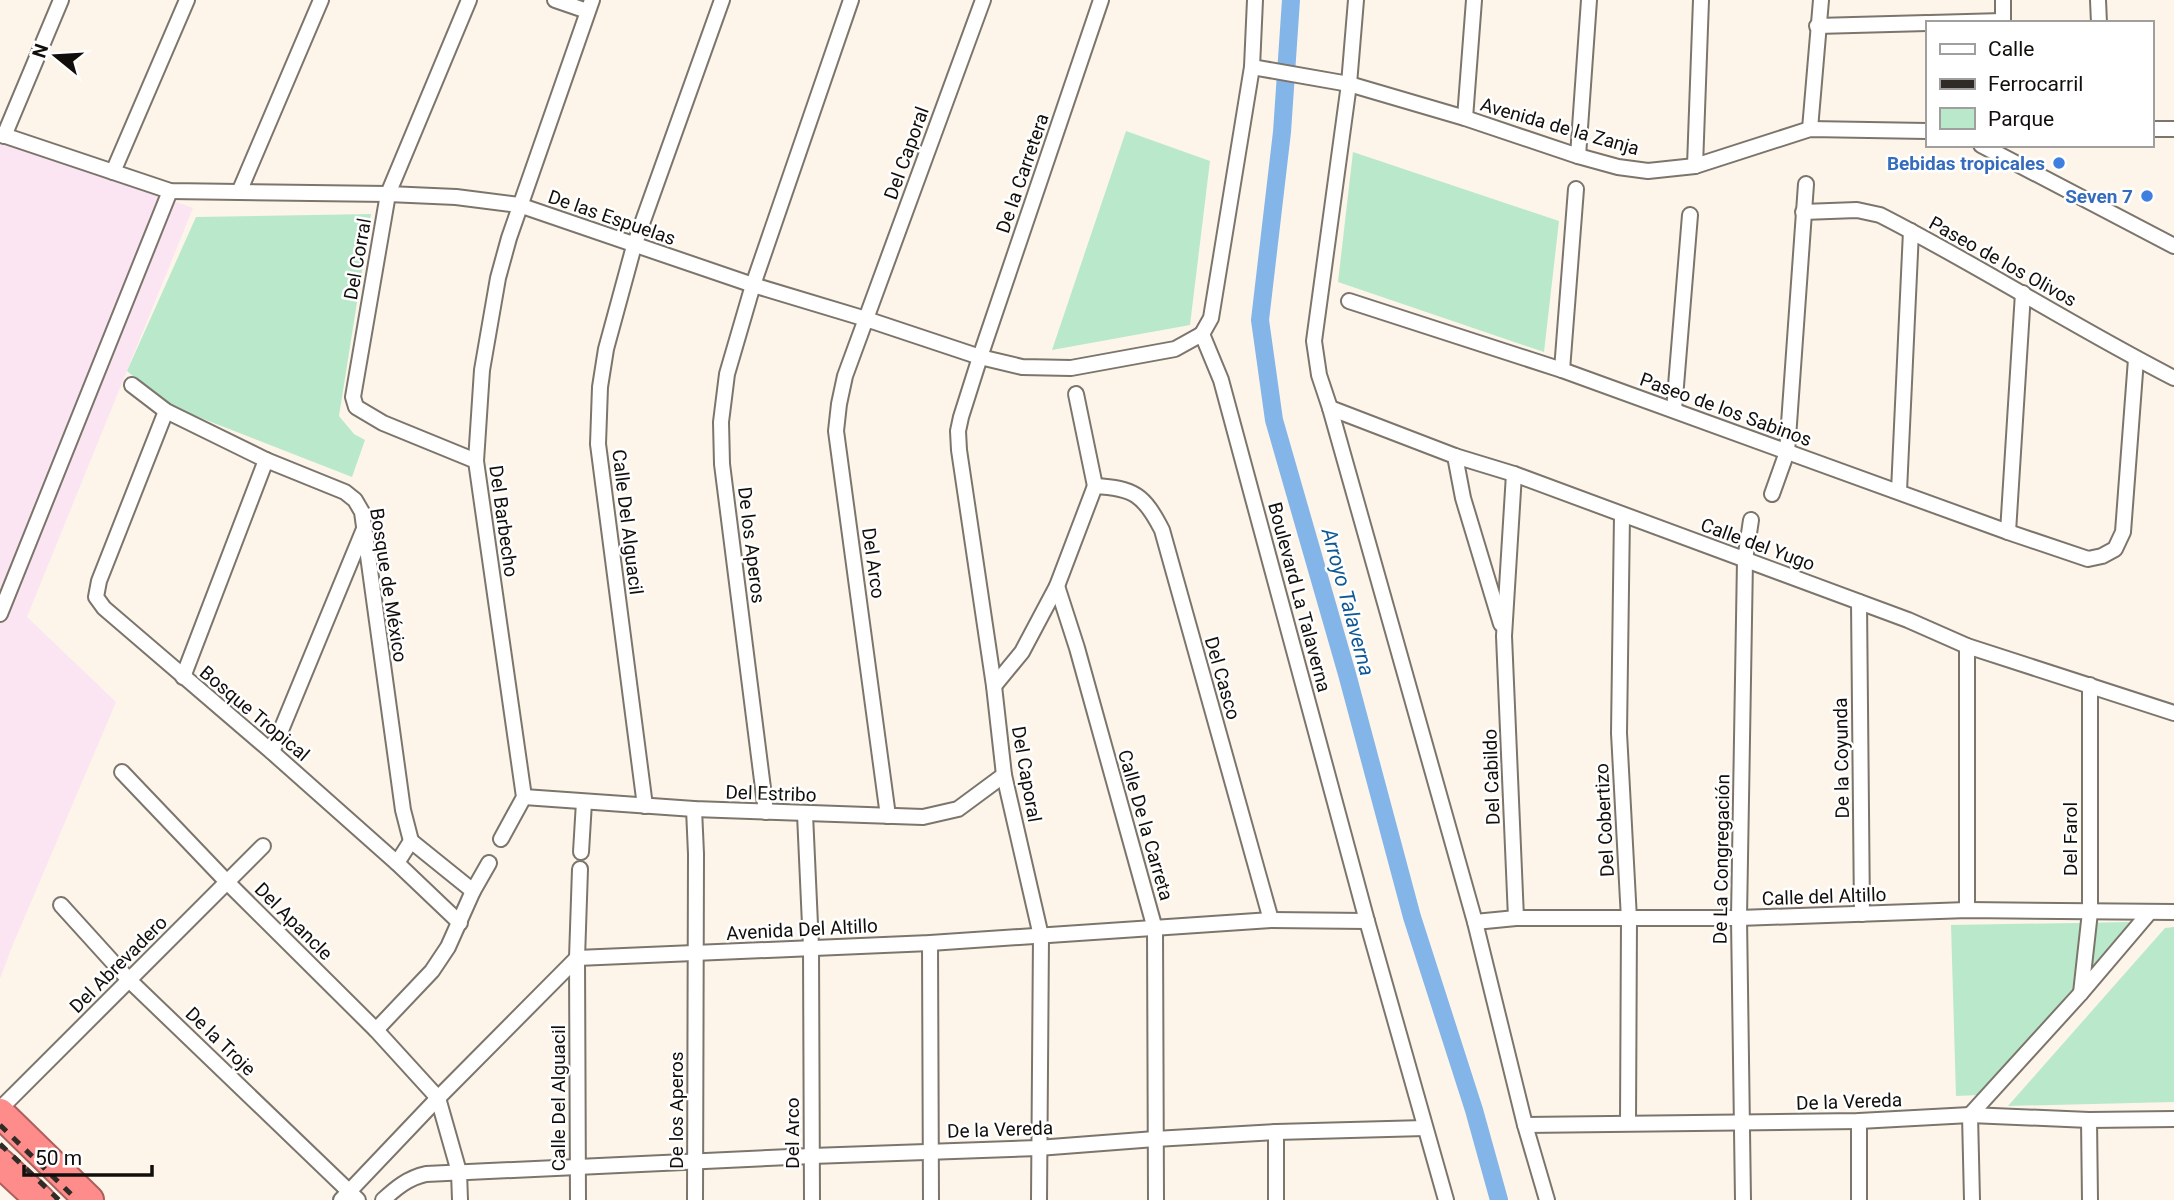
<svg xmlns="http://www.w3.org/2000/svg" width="2174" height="1200" viewBox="0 0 2174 1200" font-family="Roboto,sans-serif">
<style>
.industrial{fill:#fbe5f2}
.green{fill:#b9e9ca}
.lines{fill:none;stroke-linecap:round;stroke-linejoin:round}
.canal{stroke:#84b5e8;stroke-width:18}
.street-casing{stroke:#7c756c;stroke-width:18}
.highway-casing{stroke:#ab605e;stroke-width:32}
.street{stroke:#fff;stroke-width:14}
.highway{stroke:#fe8c8b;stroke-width:28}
.rail{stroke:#2f2b27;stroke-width:5;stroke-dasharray:9 9;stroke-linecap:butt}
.shop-dot{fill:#3f7fe0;stroke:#fff;stroke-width:2.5}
.labels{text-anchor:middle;stroke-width:5;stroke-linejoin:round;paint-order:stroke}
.street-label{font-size:19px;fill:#110e0b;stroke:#fff}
.shop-label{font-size:19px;font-weight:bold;fill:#366cbe;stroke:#fff;text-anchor:end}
.water-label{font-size:21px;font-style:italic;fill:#0e5895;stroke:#fff}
</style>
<rect width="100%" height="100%" fill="#fdf5ea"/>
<!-- industrial -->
<path class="industrial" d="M0,138L193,208L27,617L116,702L11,949L0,979Z"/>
<!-- green -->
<g class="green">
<path d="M1126,131L1210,161L1190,325L1052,350Z"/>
<path d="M1353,152L1559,221L1544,352L1338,282Z"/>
<path d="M371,214L339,416L354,434L365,440L352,477L165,404L127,371L196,217Z"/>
<path d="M2132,922L1979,1095L1956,1096L1951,925Z"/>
<path d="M2174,927V1102L2008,1106L2165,928Z"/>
</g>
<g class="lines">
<!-- canal -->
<path class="canal" d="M1291,0L1282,132L1260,320L1274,420L1347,674L1412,917L1474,1110L1499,1200"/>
<!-- street casing -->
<g class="street-casing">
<g id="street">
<path d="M469,0L388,194L353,397L356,407L383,423L476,461"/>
<path d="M555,0L587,11"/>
<path d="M1356,0L1349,84L1314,341L1319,375L1330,408L1475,922L1525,1125L1547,1200"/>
<path d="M2098,0L2099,23"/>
<path d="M1930,23L2003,21"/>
<path d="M2003,23V0"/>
<path d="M1817,26L1927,23"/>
<path d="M1252,67L1349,84L1465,118L1578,156L1618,167L1648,171L1695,166L1810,129L1927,131"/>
<path d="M1465,118L1474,0"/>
<path d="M1810,129L1821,0"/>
<path d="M2151,129H2174"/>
<path d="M0,134L170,191L388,194L456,197L519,205L753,285L866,319L980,357L1022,367L1071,368L1175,349L1202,334"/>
<path d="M4,136L61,0"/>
<path d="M1981,145L2174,246"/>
<path d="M1578,156L1589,0"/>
<path d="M1695,166L1701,0"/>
<path d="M113,172L187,0"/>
<path d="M240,190L321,0"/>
<path d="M1803,212L1857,210L1880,215C1980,266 2074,327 2174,378"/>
<path d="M1349,301L1562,370L2008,532L2088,559L2102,556L2115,549L2123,532L2136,359"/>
<path d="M1202,334L1221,380L1367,921L1446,1200"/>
<path d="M1202,334L1211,318L1252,67L1255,0"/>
<path d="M1562,370L1576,189"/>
<path d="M132,385L166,411L266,460L345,492L355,500L362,512L403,810L411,841"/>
<path d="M1076,394L1095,486"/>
<path d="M1330,408L1455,456L1514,474L1908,620L1967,646L2174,713"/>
<path d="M1674,410L1690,215"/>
<path d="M166,411L99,581L96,597L104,608L272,752L397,863L411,841"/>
<path d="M1455,456L1463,498L1501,624"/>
<path d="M1514,474L1504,636L1516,918"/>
<path d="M1095,486C1134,488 1144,495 1162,530L1271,920"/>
<path d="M1899,491L1911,231"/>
<path d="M1772,494L1787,452L1806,184"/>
<path d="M1622,515L1619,733L1629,919L1628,1123"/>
<path d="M2008,532L2023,293"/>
<path d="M1057,586L1077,648L1155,929L1156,1200"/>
<path d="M1859,602L1862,914"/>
<path d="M0,614L170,191"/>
<path d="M1967,646V910"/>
<path d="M183,677L266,460"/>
<path d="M994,686L1022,652L1057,586L1095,486"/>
<path d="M272,752L364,529"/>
<path d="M122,772L227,882L376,1030L438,1098L459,1172L460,1200"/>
<path d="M524,797L694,809L923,817L958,809L1004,775"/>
<path d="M645,806L598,444L600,387L606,349L634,246L722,0"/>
<path d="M694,809L696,854L695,1200"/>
<path d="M766,812L722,464L721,422L727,374L753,285L851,0"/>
<path d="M805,814L811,947L812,1200"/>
<path d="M888,816L836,431L839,404L845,376L983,0"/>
<path d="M501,839L524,797L476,461L482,370L498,278L509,238L592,0"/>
<path d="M411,841L473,891"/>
<path d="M581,852L584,802"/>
<path d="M397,863L460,923"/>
<path d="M61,905L129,980L358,1200"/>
<path d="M1475,922L1516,918H1739L1967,910L2174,912"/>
<path d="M930,943L931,1200"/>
<path d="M2081,993L2090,912V685"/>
<path d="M376,1030L432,971L448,947L473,891L489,863"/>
<path d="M0,1109L263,846"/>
<path d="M2089,1120L2090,1200"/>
<path d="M1859,1121V1200"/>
<path d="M1525,1125L1859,1121L1970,1115L2089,1120L2174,1119"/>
<path d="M341,1200L438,1098L577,958L930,943L1271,920L1367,921"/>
<path d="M383,1200C396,1188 408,1178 426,1174L812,1156L1038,1148L1155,1139L1276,1132L1425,1128"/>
<path d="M578,1200L577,958L580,869"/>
<path d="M1039,1200L1041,936L1004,775L994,686L959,450L958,431L961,417L980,357L1101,0"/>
<path d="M1276,1200V1132"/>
<path d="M1743,1200L1739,918L1745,560L1751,520"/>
<path d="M1972,1200L1970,1115L2081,993L2149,913"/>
</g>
</g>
<!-- highway casing -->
<g class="highway-casing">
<g id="highway">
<path d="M0,1113L89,1200"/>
<path d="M0,1163L40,1200"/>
</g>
</g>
<!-- street -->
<use href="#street" class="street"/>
<!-- highway -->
<use href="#highway" class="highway"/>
<!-- rail -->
<g class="rail">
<path d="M0,1125L77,1200"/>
<path d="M0,1144L59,1200"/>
</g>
</g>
<!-- markers -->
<g class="shop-dot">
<circle cx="2059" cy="163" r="7"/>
<circle cx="2147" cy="196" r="7"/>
</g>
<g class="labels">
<!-- street labels -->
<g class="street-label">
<text transform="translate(1560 126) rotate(16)" y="7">Avenida de la Zanja</text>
<text transform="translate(906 153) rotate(-70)" y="7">Del Caporal</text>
<text transform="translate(1022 173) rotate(-71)" y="7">De la Carretera</text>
<text transform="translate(612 217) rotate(19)" y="7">De las Espuelas</text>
<text transform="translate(357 259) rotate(-80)" y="7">Del Corral</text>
<text transform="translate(2003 261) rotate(29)" y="7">Paseo de los Olivos</text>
<text transform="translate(1726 409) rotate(20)" y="7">Paseo de los Sabinos</text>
<text transform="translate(504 521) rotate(82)" y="7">Del Barbecho</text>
<text transform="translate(628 522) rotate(83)" y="7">Calle Del Alguacil</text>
<text transform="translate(1758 544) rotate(20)" y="7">Calle del Yugo</text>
<text transform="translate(752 545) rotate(83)" y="7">De los Aperos</text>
<text transform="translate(874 563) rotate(82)" y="7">Del Arco</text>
<text transform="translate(389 585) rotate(81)" y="7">Bosque de México</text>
<text transform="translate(1300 597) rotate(75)" y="7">Boulevard La Talaverna</text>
<text transform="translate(1223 678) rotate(74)" y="7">Del Casco</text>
<text transform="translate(255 713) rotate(40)" y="7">Bosque Tropical</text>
<text transform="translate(1841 758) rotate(-91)" y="7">De la Coyunda</text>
<text transform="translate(1027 774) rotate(80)" y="7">Del Caporal</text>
<text transform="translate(1491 777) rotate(-92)" y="7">Del Cabildo</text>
<text transform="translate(771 793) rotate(2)" y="7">Del Estribo</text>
<text transform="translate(1604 820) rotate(-93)" y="7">Del Cobertizo</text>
<text transform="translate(1146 825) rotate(74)" y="7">Calle De la Carreta</text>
<text transform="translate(2070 839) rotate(-90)" y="7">Del Farol</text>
<text transform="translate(1721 859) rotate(-89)" y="7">De La Congregación</text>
<text transform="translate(1824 896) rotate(-2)" y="7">Calle del Altillo</text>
<text transform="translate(294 921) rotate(45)" y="7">Del Apancle</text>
<text transform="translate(802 929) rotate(-3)" y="7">Avenida Del Altillo</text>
<text transform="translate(118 964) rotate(-45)" y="7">Del Abrevadero</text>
<text transform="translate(221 1041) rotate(44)" y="7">De la Troje</text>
<text transform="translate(558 1098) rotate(-90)" y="7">Calle Del Alguacil</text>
<text transform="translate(1849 1101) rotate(-2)" y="7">De la Vereda</text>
<text transform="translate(676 1110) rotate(-90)" y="7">De los Aperos</text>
<text transform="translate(1000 1129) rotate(-2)" y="7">De la Vereda</text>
<text transform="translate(792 1133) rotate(-90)" y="7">Del Arco</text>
</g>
<!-- shop labels -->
<g class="shop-label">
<text x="2045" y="170">Bebidas tropicales</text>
<text x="2133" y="203">Seven 7</text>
</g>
<!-- water labels -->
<g class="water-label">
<text transform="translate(1348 602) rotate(75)" y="7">Arroyo Talaverna</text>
</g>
</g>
<!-- legend -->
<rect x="1926" y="21" width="228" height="126" fill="#ffffff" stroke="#a09f9d" stroke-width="2"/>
<rect x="1940" y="44" width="35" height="10" fill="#ffffff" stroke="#a09f9d" stroke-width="2"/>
<text x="1988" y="56" font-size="21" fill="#110e0b">Calle</text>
<rect x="1940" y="79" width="35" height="10" fill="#2f2b27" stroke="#a09f9d" stroke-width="2"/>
<text x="1988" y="91" font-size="21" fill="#110e0b">Ferrocarril</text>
<rect x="1940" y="108" width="35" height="21" fill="#b9e9ca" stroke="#a09f9d" stroke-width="2"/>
<text x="1988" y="126" font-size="21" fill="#110e0b">Parque</text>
<!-- north arrow -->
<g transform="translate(56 56) rotate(288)" stroke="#ffffff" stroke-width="5" paint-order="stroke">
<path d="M0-5L12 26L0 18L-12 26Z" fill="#110e0b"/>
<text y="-10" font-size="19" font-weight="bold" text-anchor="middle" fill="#110e0b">N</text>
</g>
<!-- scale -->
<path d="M24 1165v10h128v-10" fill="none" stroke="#110e0b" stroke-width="3.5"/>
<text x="35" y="1165" font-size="21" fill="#110e0b" stroke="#ffffff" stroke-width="5" paint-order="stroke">50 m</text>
</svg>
